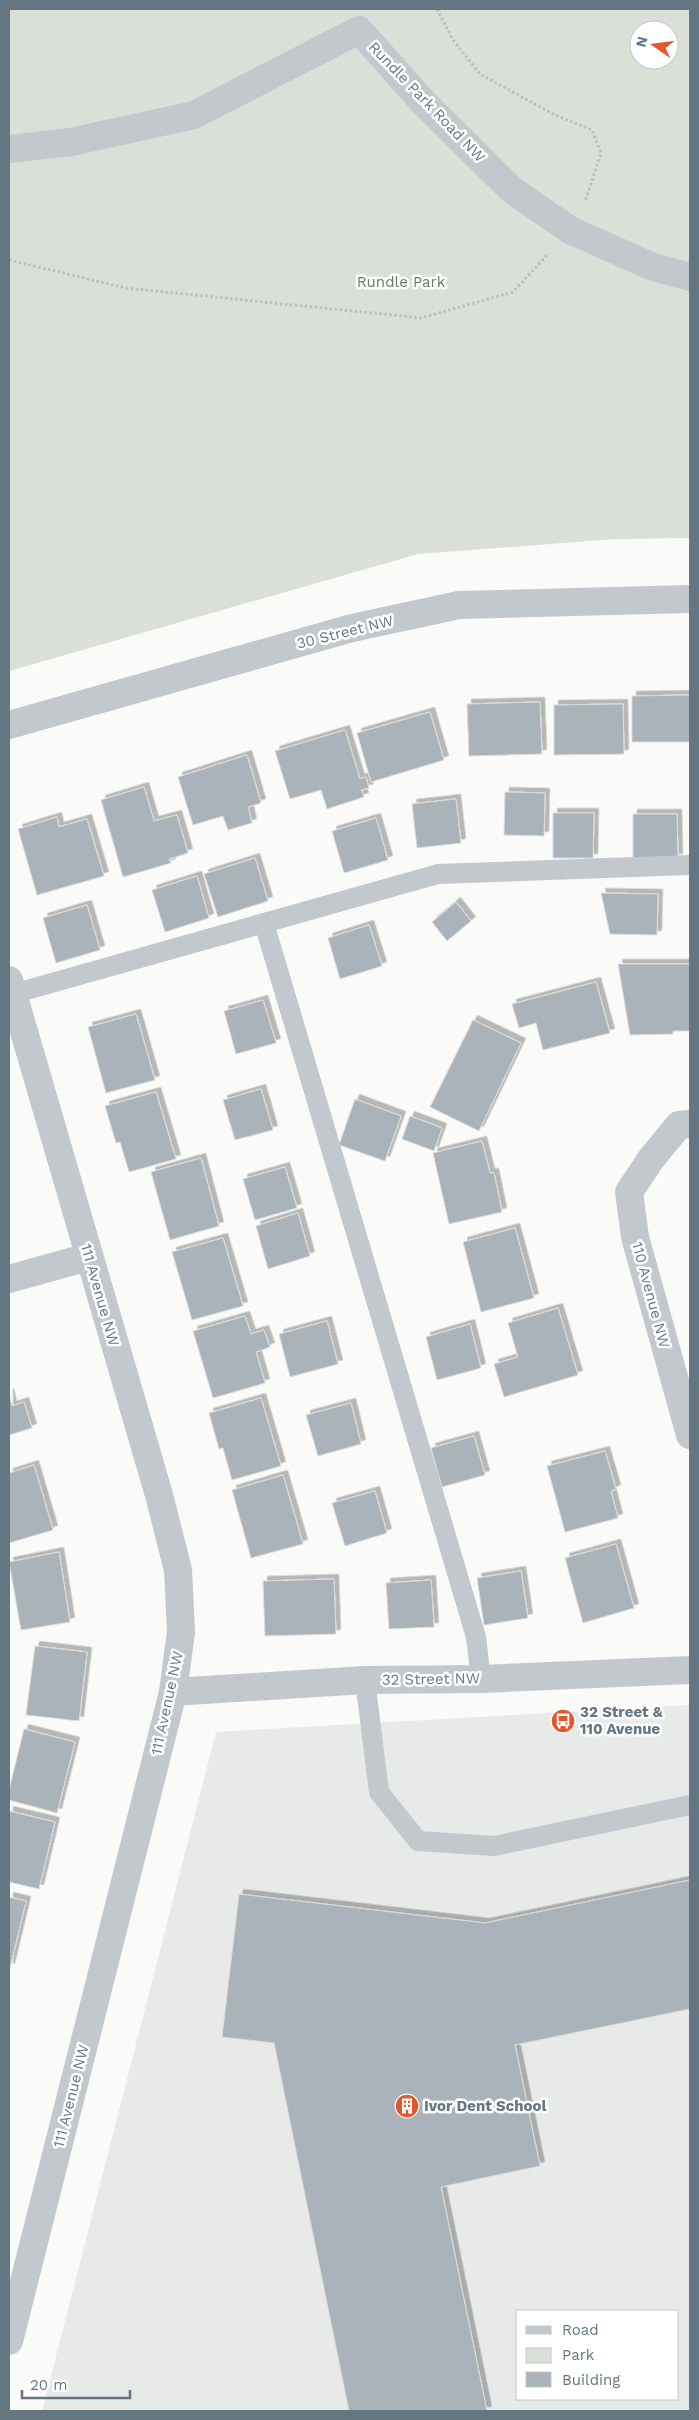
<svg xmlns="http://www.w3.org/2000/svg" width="699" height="2420" viewBox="0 0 699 2420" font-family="'Work Sans',sans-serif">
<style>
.built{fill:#e8e9e9;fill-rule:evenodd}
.green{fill:#dadfd7;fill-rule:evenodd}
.building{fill:#aab3b9;stroke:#dcdcda;filter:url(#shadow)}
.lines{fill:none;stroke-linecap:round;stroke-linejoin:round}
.path{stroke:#bbbfc2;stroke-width:3;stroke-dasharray:2.5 2.5;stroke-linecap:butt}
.lane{stroke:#c3c8cc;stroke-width:20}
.street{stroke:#c3c8cc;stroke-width:28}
.labels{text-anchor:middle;stroke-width:5;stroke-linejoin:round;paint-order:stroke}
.street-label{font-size:15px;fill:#657683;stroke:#fff}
.park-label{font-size:15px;fill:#687a64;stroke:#fff}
.poi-label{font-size:15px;font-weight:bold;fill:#657683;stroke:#fff;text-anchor:start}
</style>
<defs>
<filter id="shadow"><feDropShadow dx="4.5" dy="-4.5" stdDeviation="0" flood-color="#0004"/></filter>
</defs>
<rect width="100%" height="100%" fill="#fafaf8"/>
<!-- built -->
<path class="built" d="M690,1705V2411H42L216,1732ZM518,2311H678V2399H518Z"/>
<!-- green -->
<path class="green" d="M9,9H690V538L615,539L418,554L9,671ZM639,30H669V60H639Z"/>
<!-- building -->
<g class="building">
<path d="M690,695V742H632V696Z"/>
<path d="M540,702L542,754L469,756L467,704Z"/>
<path d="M623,704L624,754L554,755V705Z"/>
<path d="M430,712L444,760L371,782L357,733Z"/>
<path d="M345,730L360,779L366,777L369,788L361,790L364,797L327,809L321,790L290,799L275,751Z"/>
<path d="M247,755L261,803L248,807L252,823L228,830L223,816L193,825L178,777Z"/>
<path d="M144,787L154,821L177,815L188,853L169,859L171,863L123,877L101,800Z"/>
<path d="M505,792L545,793L544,836L504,835Z"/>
<path d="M456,799L461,843L417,848L412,804Z"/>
<path d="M553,813H594L593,858H553Z"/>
<path d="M633,814H677L678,858L633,859Z"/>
<path d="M57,817L59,827L87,819L104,876L37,895L18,829Z"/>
<path d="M376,818L388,860L344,873L332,831Z"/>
<path d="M255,858L268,901L218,917L204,874Z"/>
<path d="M197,876L209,918L165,932L152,890Z"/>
<path d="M601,893L658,894L657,935L610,934Z"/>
<path d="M456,902L471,921L447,941L432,922Z"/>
<path d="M87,905L100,950L56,963L43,918Z"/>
<path d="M369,925L382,966L340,979L328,938Z"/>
<path d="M618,964H690V1031H673V1034L630,1035Z"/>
<path d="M596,982L610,1033L543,1050L536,1023L519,1028L512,1004Z"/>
<path d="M263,1000L276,1043L236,1054L224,1011Z"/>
<path d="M136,1014L155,1080L106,1093L88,1027Z"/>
<path d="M473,1020L521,1043L479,1131L430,1107Z"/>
<path d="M261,1089L273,1130L235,1140L223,1100Z"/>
<path d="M156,1092L176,1159L129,1172L120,1142L116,1143L105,1106Z"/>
<path d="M355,1099L401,1116L385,1161L339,1145Z"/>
<path d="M410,1116L442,1128L434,1151L402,1139Z"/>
<path d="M482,1141L490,1173H494L502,1212L449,1224L433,1153Z"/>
<path d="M201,1158L219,1226L170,1240L151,1172Z"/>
<path d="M285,1167L297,1208L255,1220L243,1179Z"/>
<path d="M298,1213L310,1256L268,1269L256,1226Z"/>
<path d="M515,1228L534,1298L481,1312L463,1242Z"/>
<path d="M223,1238L243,1306L192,1320L172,1252Z"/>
<path d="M558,1308L578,1375L504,1397L494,1364L518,1357L508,1323Z"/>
<path d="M245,1316L251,1334L264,1330L270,1347L256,1352L265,1383L213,1398L193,1331Z"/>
<path d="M327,1321L338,1364L290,1377L279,1334Z"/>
<path d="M470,1324L481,1368L437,1380L426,1337Z"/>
<path d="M9,1393L12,1406L24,1402L32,1428L9,1435Z"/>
<path d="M261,1398L281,1466L232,1480L223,1448L219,1449L209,1413Z"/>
<path d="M351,1403L361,1444L318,1456L306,1415Z"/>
<path d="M474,1436L485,1475L442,1487L431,1448Z"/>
<path d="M605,1451L616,1489L611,1491L618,1518L565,1532L547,1466Z"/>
<path d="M34,1465L53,1530L9,1543V1473Z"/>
<path d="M283,1475L303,1544L251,1558L232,1490Z"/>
<path d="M375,1491L387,1533L345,1546L332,1503Z"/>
<path d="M616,1544L634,1608L583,1623L565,1558Z"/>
<path d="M59,1552L70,1622L21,1630L9,1562Z"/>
<path d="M521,1571L528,1618L484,1625L477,1578Z"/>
<path d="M334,1579L336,1634L265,1636L263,1581Z"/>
<path d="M431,1580L434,1627L389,1629L386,1583Z"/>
<path d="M35,1646L87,1652L79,1721L26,1715Z"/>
<path d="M24,1729L75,1742L57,1813L9,1800V1790Z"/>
<path d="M9,1811L55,1822L39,1889L9,1882Z"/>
<path d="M690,1880V2009L515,2045L540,2166L441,2187L487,2411H349L274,2043L222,2037L239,1894L485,1923Z"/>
<path d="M9,1897L26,1901L10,1968H9Z"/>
</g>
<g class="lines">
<!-- path -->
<g class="path">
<path d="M437,9L453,40L480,74L553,114L592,130L601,153L585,202"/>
<path d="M9,260L126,288L421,318L513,292L549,253"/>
</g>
<!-- lane -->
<g class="lane">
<path d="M264,923L476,1637L481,1679"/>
<path d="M9,995L438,874L690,865"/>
<path d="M365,1680L379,1792L418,1841L494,1846L690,1805"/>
</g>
<!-- street -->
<g class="street">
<path d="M9,149L71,142L194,115L359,30L423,102L512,190L570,230L653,267L690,277"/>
<path d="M9,725L352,628L459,605L690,599"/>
<path d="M9,980L159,1495L178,1570L181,1632L173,1692L9,2341"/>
<path d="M690,1124L679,1125L651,1159L629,1192L635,1237L690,1435"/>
<path d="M9,1279L88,1257"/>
<path d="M173,1692L365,1680L481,1679L690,1670"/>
</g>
</g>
<!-- icons -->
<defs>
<g id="bus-disc" transform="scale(1.25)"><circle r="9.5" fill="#e4572e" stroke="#fff"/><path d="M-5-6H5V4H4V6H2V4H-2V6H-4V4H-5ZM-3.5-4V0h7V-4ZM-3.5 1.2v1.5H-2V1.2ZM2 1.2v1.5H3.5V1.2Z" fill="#fff"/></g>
<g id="building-disc" transform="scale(1.25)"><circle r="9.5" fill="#e4572e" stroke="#fff"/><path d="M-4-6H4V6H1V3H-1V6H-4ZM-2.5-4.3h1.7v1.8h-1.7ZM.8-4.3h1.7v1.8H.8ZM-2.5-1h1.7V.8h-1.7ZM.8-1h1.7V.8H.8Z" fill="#fff"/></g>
</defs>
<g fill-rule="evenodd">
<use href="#bus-disc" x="563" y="1721"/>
<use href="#building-disc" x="407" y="2106"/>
</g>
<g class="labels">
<!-- street labels -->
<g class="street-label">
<text transform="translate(427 102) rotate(46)" y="5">Rundle Park Road NW</text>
<text transform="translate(345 632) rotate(-14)" y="5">30 Street NW</text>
<text transform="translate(100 1295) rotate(74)" y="5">111 Avenue NW</text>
<text transform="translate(651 1295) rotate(75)" y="5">110 Avenue NW</text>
<text transform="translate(431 1679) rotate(-1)" y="5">32 Street NW</text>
<text transform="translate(167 1703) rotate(-78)" y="5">111 Avenue NW</text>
<text transform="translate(71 2096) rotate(-76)" y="5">111 Avenue NW</text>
</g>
<!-- park labels -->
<g class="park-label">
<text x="401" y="287">Rundle Park</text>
</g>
<!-- poi labels -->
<g class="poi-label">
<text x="580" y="1717">32 Street &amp;<tspan x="580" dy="17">110 Avenue</tspan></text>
<text x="424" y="2111">Ivor Dent School</text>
</g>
</g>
<!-- border -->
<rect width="699" height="2420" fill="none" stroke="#657683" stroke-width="20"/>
<!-- legend -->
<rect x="516" y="2310" width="162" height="90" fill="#ffffff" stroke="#c1c8cd"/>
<rect x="526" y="2326" width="25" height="8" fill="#c3c8cc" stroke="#c1c8cd"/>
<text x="562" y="2335" font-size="15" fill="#657683">Road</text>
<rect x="526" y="2348" width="25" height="15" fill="#dadfd7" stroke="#c1c8cd"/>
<text x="562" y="2360" font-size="15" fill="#657683">Park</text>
<rect x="526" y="2372" width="25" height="15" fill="#aab3b9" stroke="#c1c8cd"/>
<text x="562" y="2385" font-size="15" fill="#657683">Building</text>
<!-- north arrow -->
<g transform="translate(654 45) rotate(284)"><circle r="24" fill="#ffffff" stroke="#c1c8cd"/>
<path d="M0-4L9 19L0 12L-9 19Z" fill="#e4572e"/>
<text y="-8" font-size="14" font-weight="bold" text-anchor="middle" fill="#657683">N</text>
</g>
<!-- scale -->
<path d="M22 2390v8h108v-8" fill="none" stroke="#657683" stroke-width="2.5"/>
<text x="30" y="2390" font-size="15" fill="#657683" stroke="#ffffff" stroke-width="4" paint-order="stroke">20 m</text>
</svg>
